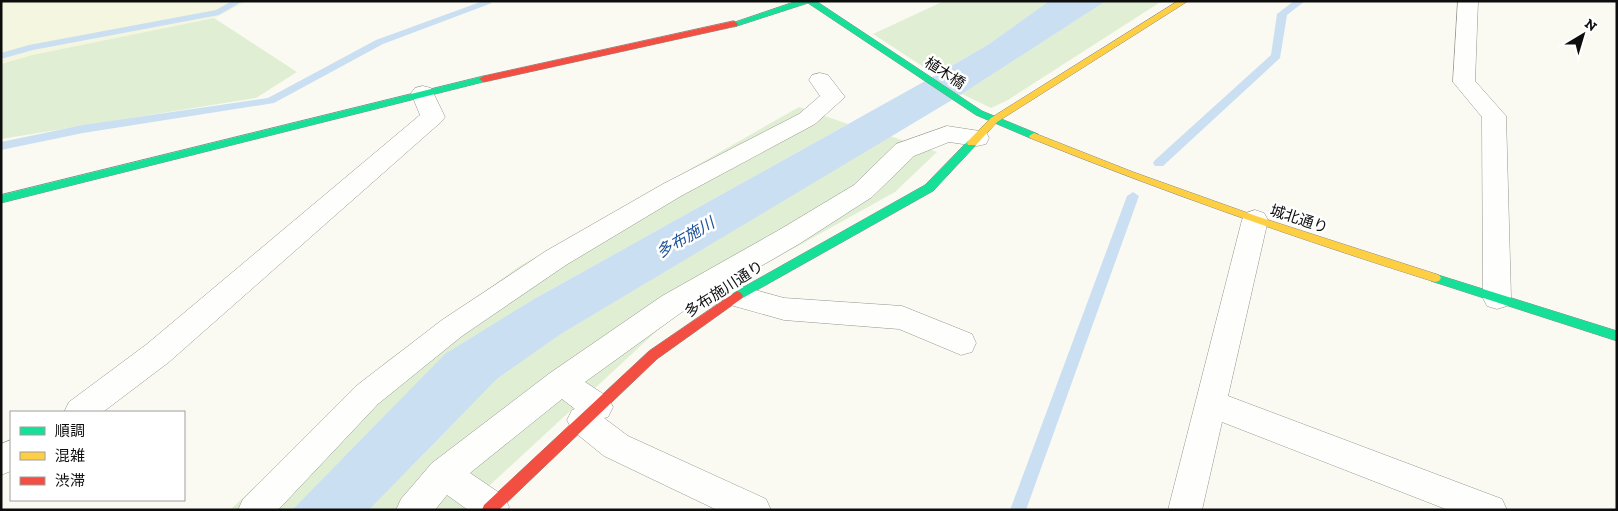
<svg xmlns="http://www.w3.org/2000/svg" width="1618" height="511" viewBox="0 0 1618 511" font-family="'Zilla Slab','Noto Sans JP',serif">
<style>
.farmland{fill:#f5f6df}
.green{fill:#e0efd3}
.water{fill:#cadff2}
.lines{fill:none;stroke-linecap:round;stroke-linejoin:round}
.stream{fill:#cadff2;fill-rule:evenodd}
.street-casing{stroke:#949490;stroke-width:1}
.fast-casing{stroke:#8a8a87;stroke-width:1}
.slow-casing{stroke:#8a8a87;stroke-width:1}
.jam-casing{stroke:#8a8a87;stroke-width:1}
.street{fill:#fefefd;fill-rule:evenodd}
.fast{fill:#16e098;fill-rule:evenodd}
.slow{fill:#ffcf43;fill-rule:evenodd}
.jam{fill:#f24e42;fill-rule:evenodd}
.labels{text-anchor:middle;stroke-width:5;stroke-linejoin:round;paint-order:stroke}
.street-label{font-size:15px;fill:#0d0d0d;stroke:#fff}
.water-label{font-size:16px;font-style:italic;fill:#1e5397;stroke:#fff}
</style>
<rect width="100%" height="100%" fill="#fafaf2"/>
<!-- farmland -->
<path class="farmland" d="M1,1H248L214,18L32,55L1,64Z"/>
<!-- green -->
<g class="green">
<path d="M944,1H1049L989,44L936,75L873,34Z"/>
<path d="M1106,1H1162L1008,100L991,108L962,94Z"/>
<path d="M214,18L297,72L256,98L1,139V64L32,55Z"/>
<path d="M799,107L848,124L534,299L446,354L292,510H230L387,361L520,266Z"/>
<path d="M890,136L937,152L895,192L674,315L463,510H369L497,379L561,334Z"/>
</g>
<!-- water -->
<path class="water" d="M1049,1H1106L962,94L561,334L497,379L369,510H292L445,354L534,299L936,75L989,44Z"/>
<g class="lines">
<!-- stream -->
<g class="stream">
<path d="M232,1H243L219,15L33,50L1,59V53L29,45L216,10Z"/>
<path d="M483,1L492,3L383,44L274,103L83,133L1,150V142L83,125L268,98L376,40Z"/>
<path d="M1294,1H1305L1287,15L1280,58L1163,166H1155L1153,163L1155,160L1271,55L1277,14Z"/>
<path d="M1133,192L1139,196L1026,510H1010L1127,196Z"/>
</g>
<!-- street casing -->
<g class="street-casing">
<g id="street">
<path d="M1458,1H1478L1475,81L1506,116L1511,298L1507,306L1497,309L1487,306L1483,298L1482,117L1453,82Z"/>
<path d="M820,73L828,75L845,97L815,124L681,196L566,265L462,336L378,404L278,510H238L243,499L356,386L442,320L546,251L663,184L799,114L820,96L809,80L812,75Z"/>
<path d="M423,86L431,88L445,117L441,122L169,362L103,412H64L69,402L147,344L420,115L411,93L415,88Z"/>
<path d="M947,126L986,132L989,138L986,144L977,146L949,142L914,156L872,197L799,244L682,312L585,382L608,397L613,407L608,417L604,418L628,436L766,499L771,510H717L604,456L572,430L567,420L572,410L575,409L562,399L470,473L504,496L509,507L508,510H468L447,495L435,510H396L401,499L432,463L550,373L662,296L779,230L854,185L896,144Z"/>
<path d="M1255,210L1264,213L1268,220L1228,396L1502,499L1507,510H1448L1222,422L1202,510H1168L1242,220L1246,213Z"/>
<path d="M737,285L784,298L902,306L972,334L976,343L972,352L961,355L899,329L784,320L727,304L723,296L727,288Z"/>
<path d="M11,440V471L1,475V444Z"/>
</g>
</g>
<!-- fast casing -->
<g class="fast-casing">
<g id="fast">
<path d="M797,1H816L982,111L1038,134L1039,136L1038,138H1030L976,115L808,3L737,26L734,27L730,24Z"/>
<path d="M484,76L487,77V81L1,203V195Z"/>
<path d="M972,140L976,141L977,143L976,145L933,191L741,299H733L731,296L733,293L925,185L968,141Z"/>
<path d="M1435,274L1617,331V341L1431,281L1429,278L1431,275Z"/>
</g>
</g>
<!-- slow casing -->
<g class="slow-casing">
<g id="slow">
<path d="M1178,1H1188L997,122L976,145H968L967,143L968,141L991,118Z"/>
<path d="M1034,133L1133,172L1259,217L1439,275L1441,278L1439,281L1435,282C1298,239 1164,192 1030,138L1029,136Z"/>
</g>
</g>
<!-- jam casing -->
<g class="jam-casing">
<g id="jam">
<path d="M734,21L738,24L737,26L484,82L479,79L484,76Z"/>
<path d="M737,291L741,293L743,296L741,299L657,359L499,510H482L484,505L649,351Z"/>
</g>
</g>
<!-- street -->
<use href="#street" class="street"/>
<!-- fast -->
<use href="#fast" class="fast"/>
<!-- slow -->
<use href="#slow" class="slow"/>
<!-- jam -->
<use href="#jam" class="jam"/>
</g>
<g class="labels">
<!-- street labels -->
<g class="street-label">
<text transform="translate(945 73) rotate(33)" y="5">植木橋</text>
<text transform="translate(1299 219) rotate(18)" y="5">城北通り</text>
<text transform="translate(724 289) rotate(-33)" y="5">多布施川通り</text>
</g>
<!-- water labels -->
<g class="water-label">
<text transform="translate(685 237) rotate(-30)" y="6">多布施川</text>
</g>
</g>
<!-- border -->
<rect width="1618" height="511" fill="none" stroke="#0d0d0d" stroke-width="5"/>
<!-- legend -->
<rect x="10" y="411" width="175" height="90" fill="#ffffff" stroke="#9e9e9e"/>
<rect x="20" y="427" width="25" height="8" fill="#16e098" stroke="#9e9e9e"/>
<text x="55" y="436" font-size="15" fill="#0d0d0d">順調</text>
<rect x="20" y="452" width="25" height="8" fill="#ffcf43" stroke="#9e9e9e"/>
<text x="55" y="461" font-size="15" fill="#0d0d0d">混雑</text>
<rect x="20" y="477" width="25" height="8" fill="#f24e42" stroke="#9e9e9e"/>
<text x="55" y="486" font-size="15" fill="#0d0d0d">渋滞</text>
<!-- north arrow -->
<g transform="translate(1583 35) rotate(38)" stroke="#ffffff" stroke-width="4" paint-order="stroke">
<path d="M0-4L9 19L0 12L-9 19Z" fill="#0d0d0d"/>
<text y="-8" font-size="14" font-weight="bold" text-anchor="middle" fill="#0d0d0d">N</text>
</g>
</svg>
